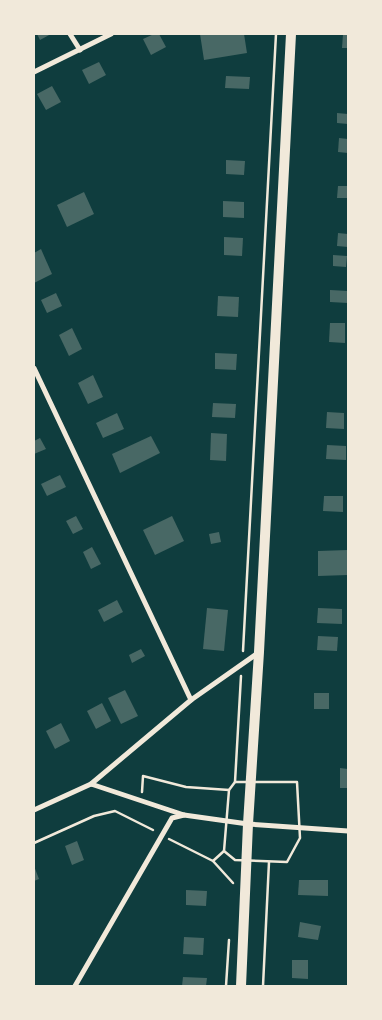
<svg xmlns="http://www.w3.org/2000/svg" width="382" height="1020" viewBox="0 0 382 1020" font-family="Helvetica,sans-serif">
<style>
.building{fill:#486865}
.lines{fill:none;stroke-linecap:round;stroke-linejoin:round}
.path{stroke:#f1e9da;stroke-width:2.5}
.minor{stroke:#f1e9da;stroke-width:5}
.secondary{stroke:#f1e9da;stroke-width:10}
</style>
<rect width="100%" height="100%" fill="#0f3d3e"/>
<!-- building -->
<g class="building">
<path d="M37,34H51L40,40Z"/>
<path d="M154,34H159L166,47L151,55L143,39Z"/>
<path d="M200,34H244L247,53L204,60Z"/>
<path d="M343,34H348V48H342Z"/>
<path d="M99,62L106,75L89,84L82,70Z"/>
<path d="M226,76L250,77L249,89L225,88Z"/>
<path d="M52,86L61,102L46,110L37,94Z"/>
<path d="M337,113L348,114V124L337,123Z"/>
<path d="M339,138L348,139V153L338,152Z"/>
<path d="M226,160L245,161L244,175L226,174Z"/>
<path d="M338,186H348V198H337Z"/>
<path d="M84,192L94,214L67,227L57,205Z"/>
<path d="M223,201L244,202V218L223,217Z"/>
<path d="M338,233L348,234V247L337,246Z"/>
<path d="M224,237L243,238L242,256L224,255Z"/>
<path d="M41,249L52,274L34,283V253Z"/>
<path d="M333,255L347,256L346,267L333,266Z"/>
<path d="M330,290L348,291V303L330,302Z"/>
<path d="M56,293L62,306L47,313L41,300Z"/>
<path d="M218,296L239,297L238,317L217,316Z"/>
<path d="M330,323H345V343L329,342Z"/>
<path d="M72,328L82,349L69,356L59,335Z"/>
<path d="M215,353L237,354L236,370L215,369Z"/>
<path d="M93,375L103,397L88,404L78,383Z"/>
<path d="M213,403L236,404L235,418L212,417Z"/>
<path d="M327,412L344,413V429L326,428Z"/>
<path d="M117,413L124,429L103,438L96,423Z"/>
<path d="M211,433L227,434L226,461L210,460Z"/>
<path d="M151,436L160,453L120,473L112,454Z"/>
<path d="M40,438L46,449L34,454V441Z"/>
<path d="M327,445L346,446V460L326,459Z"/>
<path d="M60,475L66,487L47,496L41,484Z"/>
<path d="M324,496H343V512L323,511Z"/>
<path d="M76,516L83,529L73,534L66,521Z"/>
<path d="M172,516L184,541L155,555L143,530Z"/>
<path d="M219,532L221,542L211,544L209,534Z"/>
<path d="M92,547L101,564L91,569L83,552Z"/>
<path d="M348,550V575L318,576V551Z"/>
<path d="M117,600L123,612L104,622L98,610Z"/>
<path d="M207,608L228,610L224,651L203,649Z"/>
<path d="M318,608L342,609V624L317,623Z"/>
<path d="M318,636L338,637L337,651L317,650Z"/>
<path d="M141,649L145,656L132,663L129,655Z"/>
<path d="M125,690L138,716L121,724L108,698Z"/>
<rect x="314" y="693" width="15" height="16"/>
<path d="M102,703L111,721L96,729L87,711Z"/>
<path d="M61,723L70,741L55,749L46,731Z"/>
<path d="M340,768L348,769V788H340Z"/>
<path d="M77,841L84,860L72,865L65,846Z"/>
<path d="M34,866L39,879L34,881Z"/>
<path d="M299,880H328V896L298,895Z"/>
<path d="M186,890L207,891L206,906L186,905Z"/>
<path d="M300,922L321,926L318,940L298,937Z"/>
<path d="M184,937L204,938L203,955L183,954Z"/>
<path d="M292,960H308V979L292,978Z"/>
<path d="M183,977L207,978L206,986H182Z"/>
</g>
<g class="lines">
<!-- path -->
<g class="path">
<path d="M243,651L276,34"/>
<path d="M235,782L241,676"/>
<path d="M235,782H297L300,838L287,862L235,860L224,851L229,790Z"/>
<path d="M142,792L143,776L186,787L229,790"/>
<path d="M169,839L213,861L224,851"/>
<path d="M34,843L94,816L115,811L153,830"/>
<path d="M213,861L233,883"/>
<path d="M226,986L229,940"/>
<path d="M263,986L269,862"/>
</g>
<!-- minor -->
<g class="minor">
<path d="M70,34L80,50"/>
<path d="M34,72L111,34"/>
<path d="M34,368L191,700"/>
<path d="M91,784L191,700L258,653"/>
<path d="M34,810L91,784L184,815L248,824L348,831"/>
<path d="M75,986L172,818L184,815"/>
</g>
<!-- secondary -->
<path class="secondary" d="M241,986L248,824L259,652L291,34"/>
</g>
<!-- border -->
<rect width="382" height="1020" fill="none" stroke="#f1e9da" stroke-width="70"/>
</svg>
